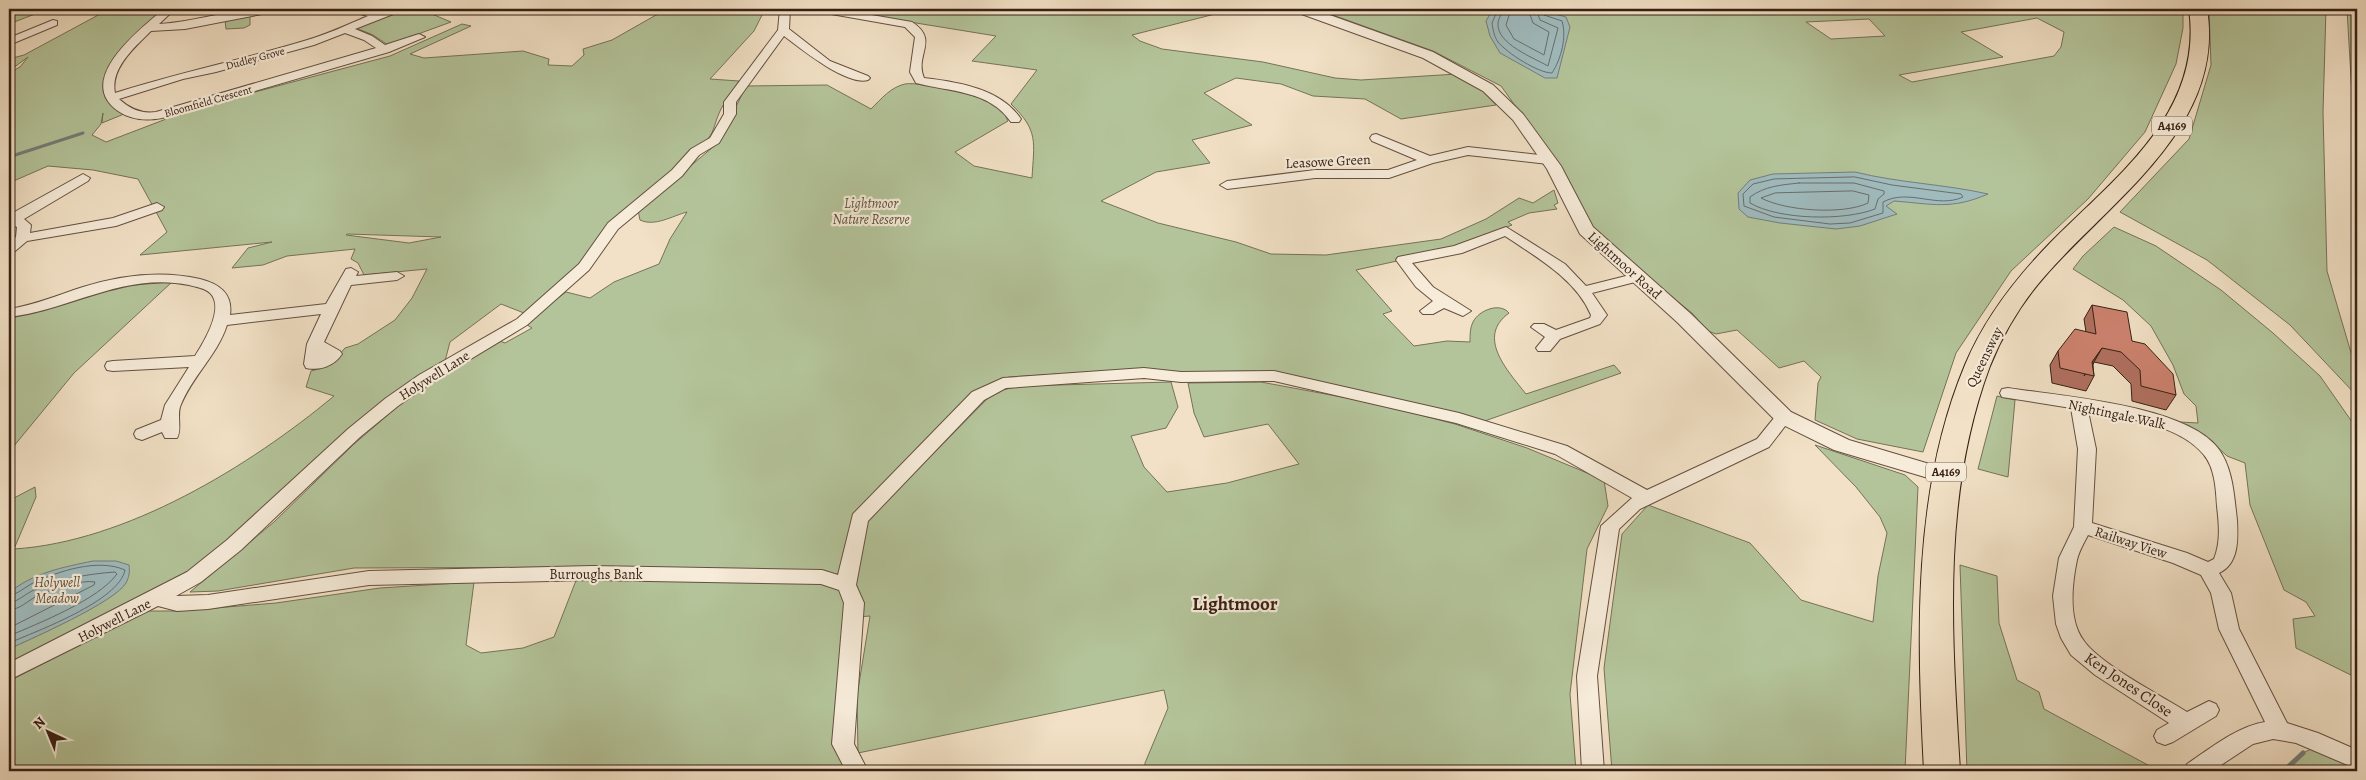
<svg xmlns="http://www.w3.org/2000/svg" width="2366" height="780" viewBox="0 0 2366 780" font-family="Alegreya,serif">
<style>
.green{fill:#b4c49a;stroke:#757258;fill-rule:evenodd}
.water{fill:#9fbbbe;stroke:#757d7a}
.lines{fill:none;stroke-linecap:round;stroke-linejoin:round}
.shore{stroke:#6a6e6a;stroke-width:1}
.stream-far1{stroke:#757d7a;stroke-width:3}
.stream{stroke:#757d7a;stroke-width:5}
.minor-casing{stroke:#655041;stroke-width:2}
.tertiary-casing{stroke:#655041;stroke-width:2}
.primary-casing{stroke:#362015;stroke-width:2}
.minor{fill:#f7ecda;fill-rule:evenodd}
.tertiary{fill:#f7ecda;fill-rule:evenodd}
.primary{fill:#f2e1c6;fill-rule:evenodd}
.wall{fill:#b0705f;stroke:#362015}
.shaded-wall{fill:#905b4e;stroke:#362015}
.building{fill:#cd826f;stroke:#362015}
.labels{text-anchor:middle;stroke-width:4.5;stroke-linejoin:round;paint-order:stroke}
.far-street-label{font-size:11px;fill:#362015;stroke:#f7ecda}
.shield{fill:#f7ecda;stroke:#705d50;stroke-width:1}
.shield-label{font-size:12px;font-weight:bold;fill:#362015}
.street-label{font-size:14px;fill:#362015;stroke:#f7ecda}
.park-label{font-size:14px;font-style:italic;fill:#5c513d;stroke:#f7ecda}
.near-street-label{font-size:16px;fill:#362015;stroke:#f7ecda}
.district-label{font-size:19px;font-weight:bold;fill:#362015;stroke:#f7ecda}
</style>
<rect width="100%" height="100%" fill="#f2e1c6"/>
<filter id="stains"><feTurbulence type="fractalNoise" baseFrequency=".004" numOctaves="4"/><feColorMatrix values="0 0 0 0 .2 0 0 0 0 .09 0 0 0 0 .02 0 0 0 .5 -.17"/></filter>
<radialGradient id="worn" r=".72"><stop offset=".6" stop-color="#630" stop-opacity="0"/><stop offset="1" stop-color="#630" stop-opacity=".3"/></radialGradient>
<!-- green -->
<g class="green">
<path d="M21,9H48L9,24V13Z"/>
<path d="M100,9H167L144,30L107,87L124,114L102,123L103,113L101,124L92,135L106,142L195,108L390,56L462,24L471,26L410,54L424,58L523,51L549,59L548,65L572,66L584,55L583,49L612,40L656,15L678,11L765,9L754,31L710,79L739,81C733,90 726,99 721,109C710,132 718,134 693,150L613,226L587,264L524,313L501,304L450,342L444,365L210,560L172,586L9,666V508L14,498L35,487L36,497L14,549C126,542 250,466 334,396L306,387L311,371L326,367L333,362L345,348L358,344L395,320L412,298L427,269L364,275L358,263L351,259L355,249L287,256L263,265L232,268L248,248L272,242L140,255L167,232L138,179L93,170L48,166L9,183V73L20,67L28,57L9,71V59L24,55L102,13ZM346,235L347,234L441,237L409,243Z"/>
<path d="M403,9H420L451,22L388,45L373,35L356,28Z"/>
<path d="M830,9H1235L1132,35L1140,41L1162,49L1263,62L1335,78L1361,80L1457,74L1482,90L1496,105L1401,119L1365,99L1313,96L1281,84L1236,78L1204,93L1252,125L1192,140L1210,163L1156,172L1101,201L1158,223L1236,242L1271,254L1326,255L1441,239L1486,219L1519,198L1533,203L1554,190L1558,203L1554,205L1557,209L1529,213L1508,222L1512,225L1448,250L1396,258L1397,261L1356,270L1392,311L1383,314L1414,346L1447,341L1470,342C1470,335 1470,328 1473,322C1479,310 1500,302 1509,313C1476,337 1507,370 1526,394L1614,365L1621,373L1479,423L1379,395L1286,374L1253,371L1177,372L1141,369L1009,377L969,396L886,488L912,475L994,392L1020,386L1171,382L1178,407L1166,428L1131,436L1144,467L1167,492L1227,483L1299,464L1268,424L1204,437L1194,413L1188,383L1261,382L1374,403L1455,424L1527,448L1604,480L1608,506L1587,549L1570,694L1576,771H1145V763L1168,708L1164,690L858,753L857,696L870,616L845,618L832,742L847,771H9V681L147,611H178L276,603L380,588L474,582L466,645L481,653L523,648L554,637L577,578L604,567L354,568L218,591L190,592L274,522L353,445L405,400L497,340L505,343L532,328L524,323L566,292L590,298L614,282L659,264L670,239L687,212C672,216 655,227 640,220L638,210L719,142L746,86L827,85L871,109C881,99 891,87 905,84C920,81 991,97 1001,108C1004,111 1006,117 1008,121L955,152L974,166L1032,178C1034,142 1039,131 1011,104L1037,70L972,61L996,36Z"/>
<path d="M1316,9H2183V28L2176,64L2145,132L2088,199L2011,271L1956,353L1923,452L1857,439L1815,420L1818,383L1821,377L1804,361L1779,368L1737,330L1716,334L1708,331L1692,313L1615,251L1591,226L1560,168L1501,86L1433,51ZM2037,18L2064,32L2061,47L2054,56L1912,82L1899,75L2003,57L1961,32ZM1869,19L1885,36L1831,39L1806,22Z"/>
<path d="M2209,9H2326L2323,112L2327,271L2357,373V396L2290,325L2207,260L2120,212L2189,139L2211,65Z"/>
<path d="M2347,9H2357V181Z"/>
<path d="M250,15V25L244,28L226,29L225,20Z"/>
<path d="M2114,227L2156,246L2221,290L2273,333L2320,376L2357,429V678L2296,648L2293,619L2315,616L2306,602L2284,590L2250,505L2245,463L2227,456L2209,439L2180,422L2198,423L2196,406L2184,394L2173,365L2151,326L2123,300L2073,269L2083,256Z"/>
<path d="M172,282L74,373L9,452V319L121,286Z"/>
<path d="M1997,396L2015,400L2008,477L1978,469Z"/>
<path d="M1815,445L1905,475L1918,487L1905,771H1612L1604,668L1622,534L1648,505L1750,543L1801,600L1873,622L1878,576L1887,533L1880,517L1856,487Z"/>
<path d="M1960,565L1997,576L1999,623L2017,680L2039,692L2044,709L2159,771H1967Z"/>
<path d="M2313,748L2357,768V771H2289L2287,768L2303,753Z"/>
</g>
<!-- water -->
<g class="water">
<path d="M1493,9H1537L1566,17L1570,27L1557,78H1545L1500,53L1490,36L1486,21Z"/>
<path d="M1855,172C1899,183 1944,184 1988,194C1951,210 1933,204 1894,201L1886,206L1897,214L1860,226L1836,229L1780,223L1748,217L1739,209L1738,193L1750,180L1773,174Z"/>
<path d="M93,561H116L129,565C130,572 129,577 126,583C115,602 31,639 9,649V593C32,573 64,567 93,561Z"/>
</g>
<g class="lines">
<!-- shore -->
<g class="shore">
<path d="M1498,9L1492,23C1493,30 1494,36 1498,42C1507,53 1538,73 1552,73C1561,59 1567,37 1562,21L1544,15L1542,9"/>
<path d="M1504,9C1502,13 1498,19 1498,24C1497,44 1534,58 1548,66L1558,28L1540,20L1536,9"/>
<path d="M1511,9L1506,25L1514,39L1544,55L1549,32L1533,23L1528,9"/>
<path d="M1855,177L1892,185L1961,194L1963,197C1937,209 1909,188 1883,202V213L1850,223L1830,224L1774,217L1744,206L1743,194L1753,184L1774,179Z"/>
<path d="M1799,183H1854L1884,191V194L1878,199L1875,209C1844,221 1779,220 1750,203V197C1765,186 1781,185 1799,183Z"/>
<path d="M1853,191L1869,195L1868,203C1843,215 1786,211 1761,198L1775,193Z"/>
<path d="M9,596C18,594 25,587 33,583C59,571 98,558 125,570C119,601 37,631 9,643"/>
<path d="M9,603C19,601 25,594 34,590C59,579 87,574 115,572L117,574C98,600 39,623 9,636"/>
<path d="M9,610C21,609 27,601 37,596C50,590 82,579 95,582L94,585L9,628"/>
</g>
<!-- stream-far1 -->
<path class="stream-far1" d="M9,157L83,133"/>
<!-- stream -->
<path class="stream" d="M2289,771L2287,768L2303,753"/>
<!-- minor casing -->
<g class="minor-casing">
<g id="minor">
<path d="M9,9H21L9,15Z"/>
<path d="M164,9H175L159,24C198,22 238,6 277,9L272,12L185,29L151,31C135,47 110,68 115,93C178,73 241,60 304,41C326,35 347,25 368,16L349,11L348,9H364L378,13L388,9H402L401,11L355,29L372,36L385,45L419,34L425,37L389,52L162,118C147,121 131,120 118,111C74,80 140,29 164,9ZM345,33L364,40L376,48L156,112C141,114 130,109 119,99L183,79L216,72L314,45Z"/>
<path d="M780,9H790L789,29L830,61L868,76L870,78L868,80C847,86 801,49 784,36L736,102V114L719,143L699,155L682,176L618,229L589,270L527,325L431,383L398,406L360,437L241,550L201,582L176,596L208,595L369,571L592,566L822,570L838,575L853,514L972,392L1003,378L1144,368L1181,372L1274,371L1459,413L1567,446L1647,490L1757,439L1778,413H1790L1792,417L1769,447L1640,509L1619,529L1597,676L1604,771H1582L1577,676L1601,526L1632,498L1555,454L1456,423L1274,381L1181,382L1144,378L1006,388L984,400L868,521L856,585L864,603L854,744L868,771H846L832,744L844,603L839,590L821,584L592,580L369,585L208,609L177,611L158,606L9,680V663L187,572L227,540L348,429L386,398L419,375L517,319L579,264L608,223L672,170L691,149L710,138L724,114V102L778,30Z"/>
<path d="M815,9H837L912,22C940,40 914,55 924,78C959,82 1001,89 1021,119L1019,122H1011C989,90 950,92 916,83L910,72L915,37L905,27L820,12Z"/>
<path d="M53,20L57,21V25L9,45V38Z"/>
<path d="M1376,134L1430,156L1468,147L1548,156L1554,160L1548,164L1468,155L1433,163L1389,178H1315L1227,189L1220,185L1227,181L1315,170H1388L1417,160L1372,141L1370,138L1372,135Z"/>
<path d="M83,174L90,178L88,181L24,219L31,225L30,233L113,218L157,203L164,207L162,210L116,226L27,241L14,252L9,253V242L16,237L17,227L9,223V215Z"/>
<path d="M1506,227L1565,264L1586,286L1638,273L1645,277L1643,280L1592,293L1607,315L1600,324L1560,339L1550,351H1538L1536,348L1545,337L1531,327L1534,324H1544L1556,330L1590,318L1591,315C1576,279 1536,257 1505,236L1462,253L1412,263L1433,287L1471,311L1463,316L1444,308L1433,314H1423L1420,311L1433,301L1416,287L1396,260L1398,257L1454,246Z"/>
<path d="M351,268L358,272L356,276L397,272L404,276L397,280L351,285L324,342L340,351L342,354C334,366 320,371 306,368L304,364L307,344L321,314L227,325C217,356 191,377 180,407C177,417 182,430 177,438H165L162,432L142,440L136,438L134,434L136,430L161,420L165,405L189,367L113,371L107,370L105,366L107,362L113,361L195,356C204,342 225,307 210,293C205,288 196,287 189,285C123,272 71,310 9,317V309C35,305 58,295 83,287C121,275 161,270 200,279C220,284 233,294 230,315L326,304L346,269Z"/>
<path d="M2008,388C2060,396 2183,405 2217,447C2233,467 2234,495 2237,520C2238,539 2239,564 2219,573L2231,593L2239,629L2287,723L2318,733L2357,750V769L2296,743L2273,739L2253,744L2212,771H2184L2187,764C2211,748 2236,727 2265,722L2219,629L2211,593L2201,575L2173,563L2088,535C2084,543 2079,551 2077,560C2072,584 2068,620 2084,641C2100,664 2162,696 2187,712L2209,701L2216,704L2219,710L2216,716L2173,742L2165,745L2157,742L2154,736L2157,730L2169,723L2095,675L2071,655L2061,638L2056,624L2053,596L2059,558L2074,527L2078,449L2071,408L2002,397L2000,393L2002,389ZM2088,411C2124,417 2180,425 2204,455C2215,468 2216,490 2217,506C2219,524 2221,542 2214,559L2208,562L2187,553L2092,523L2096,449Z"/>
</g>
</g>
<!-- tertiary casing -->
<g class="tertiary-casing">
<path id="tertiary" d="M1294,9H1313L1433,52L1493,85L1523,114L1561,166L1593,227L1691,314L1791,412L1849,440L1953,471L1956,476L1953,481L1945,483L1834,450L1777,422L1677,322L1580,234L1547,169L1513,120L1483,91L1423,58L1296,12Z"/>
</g>
<!-- primary casing -->
<g class="primary-casing">
<path id="primary" d="M2189,9H2207C2226,126 2111,200 2045,276C2022,302 2003,334 1990,366C1941,497 1952,634 1960,771H1924C1917,636 1912,492 1965,365C1984,319 2016,278 2050,243C2114,178 2204,114 2189,9Z"/>
</g>
<!-- minor -->
<use href="#minor" class="minor"/>
<!-- tertiary -->
<use href="#tertiary" class="tertiary"/>
<!-- primary -->
<use href="#primary" class="primary"/>
</g>
<!-- wall -->
<path class="wall" d="M2092,305L2132,341L2176,395L2166,410L2132,401L2131,384L2113,366L2094,362L2093,365L2094,376L2086,391L2052,383L2050,365L2058,351L2086,332L2084,319Z"/>
<!-- shaded-wall -->
<path class="shaded-wall" d="M2102,348L2094,362L2084,376L2092,362Z"/>
<!-- building -->
<path class="building" d="M2092,305L2127,312L2132,341L2145,344L2173,374L2176,395L2141,386L2140,370L2121,352L2102,348L2092,362L2094,376L2060,368L2058,351L2075,329L2096,334Z"/>
<g class="labels">
<!-- far-street labels -->
<g class="far-street-label">
<text transform="translate(255 58) rotate(-15)" y="4">Dudley Grove</text>
<text transform="translate(208 101) rotate(-16)" y="4">Bloomfield Crescent</text>
</g>
<!-- shield labels -->
<g class="shield">
<rect x="2152" y="116.5" width="40" height="19" rx="4"/>
<rect x="1926" y="462.5" width="40" height="19" rx="4"/>
</g>
<g class="shield-label">
<text x="2172" y="130">A4169</text>
<text x="1946" y="476">A4169</text>
</g>
<!-- street labels -->
<g class="street-label">
<text transform="translate(1328 161) rotate(-3)" y="5">Leasowe Green</text>
<text transform="translate(1625 265) rotate(42)" y="5">Lightmoor Road</text>
<text transform="translate(1984 357) rotate(-64)" y="5">Queensway</text>
<text transform="translate(434 375) rotate(-32)" y="5">Holywell Lane</text>
<text transform="translate(2117 414) rotate(12)" y="5">Nightingale Walk</text>
<text transform="translate(2131 542) rotate(18)" y="5">Railway View</text>
<text x="596" y="579">Burroughs Bank</text>
<text transform="translate(114 620) rotate(-27)" y="5">Holywell Lane</text>
</g>
<!-- park labels -->
<g class="park-label">
<text x="871" y="208">Lightmoor<tspan x="871" dy="16">Nature Reserve</tspan></text>
<text x="57" y="587">Holywell<tspan x="57" dy="16">Meadow</tspan></text>
</g>
<!-- near-street labels -->
<g class="near-street-label">
<text transform="translate(2129 684) rotate(34)" y="6">Ken Jones Close</text>
</g>
<!-- district labels -->
<g class="district-label">
<text x="1235" y="610">Lightmoor</text>
</g>
</g>
<!-- margin -->
<rect width="2366" height="780" fill="none" stroke="#f2e1c6" stroke-width="30"/>
<rect x="10" y="10" width="2346" height="760" fill="none" stroke="#362015" stroke-width="2.5"/>
<rect x="15" y="15" width="2336" height="750" fill="none" stroke="#362015"/>
<!-- north arrow -->
<g transform="translate(48 732) rotate(316)" stroke="#f7ecda" stroke-width="4" paint-order="stroke">
<path d="M0-4L9 19L0 12L-9 19Z" fill="#362015"/>
<text y="-8" font-size="14" font-weight="bold" text-anchor="middle" fill="#362015">N</text>
</g>
<rect width="100%" height="100%" filter="url(#stains)"/>
<rect width="100%" height="100%" fill="url(#worn)"/>
</svg>
